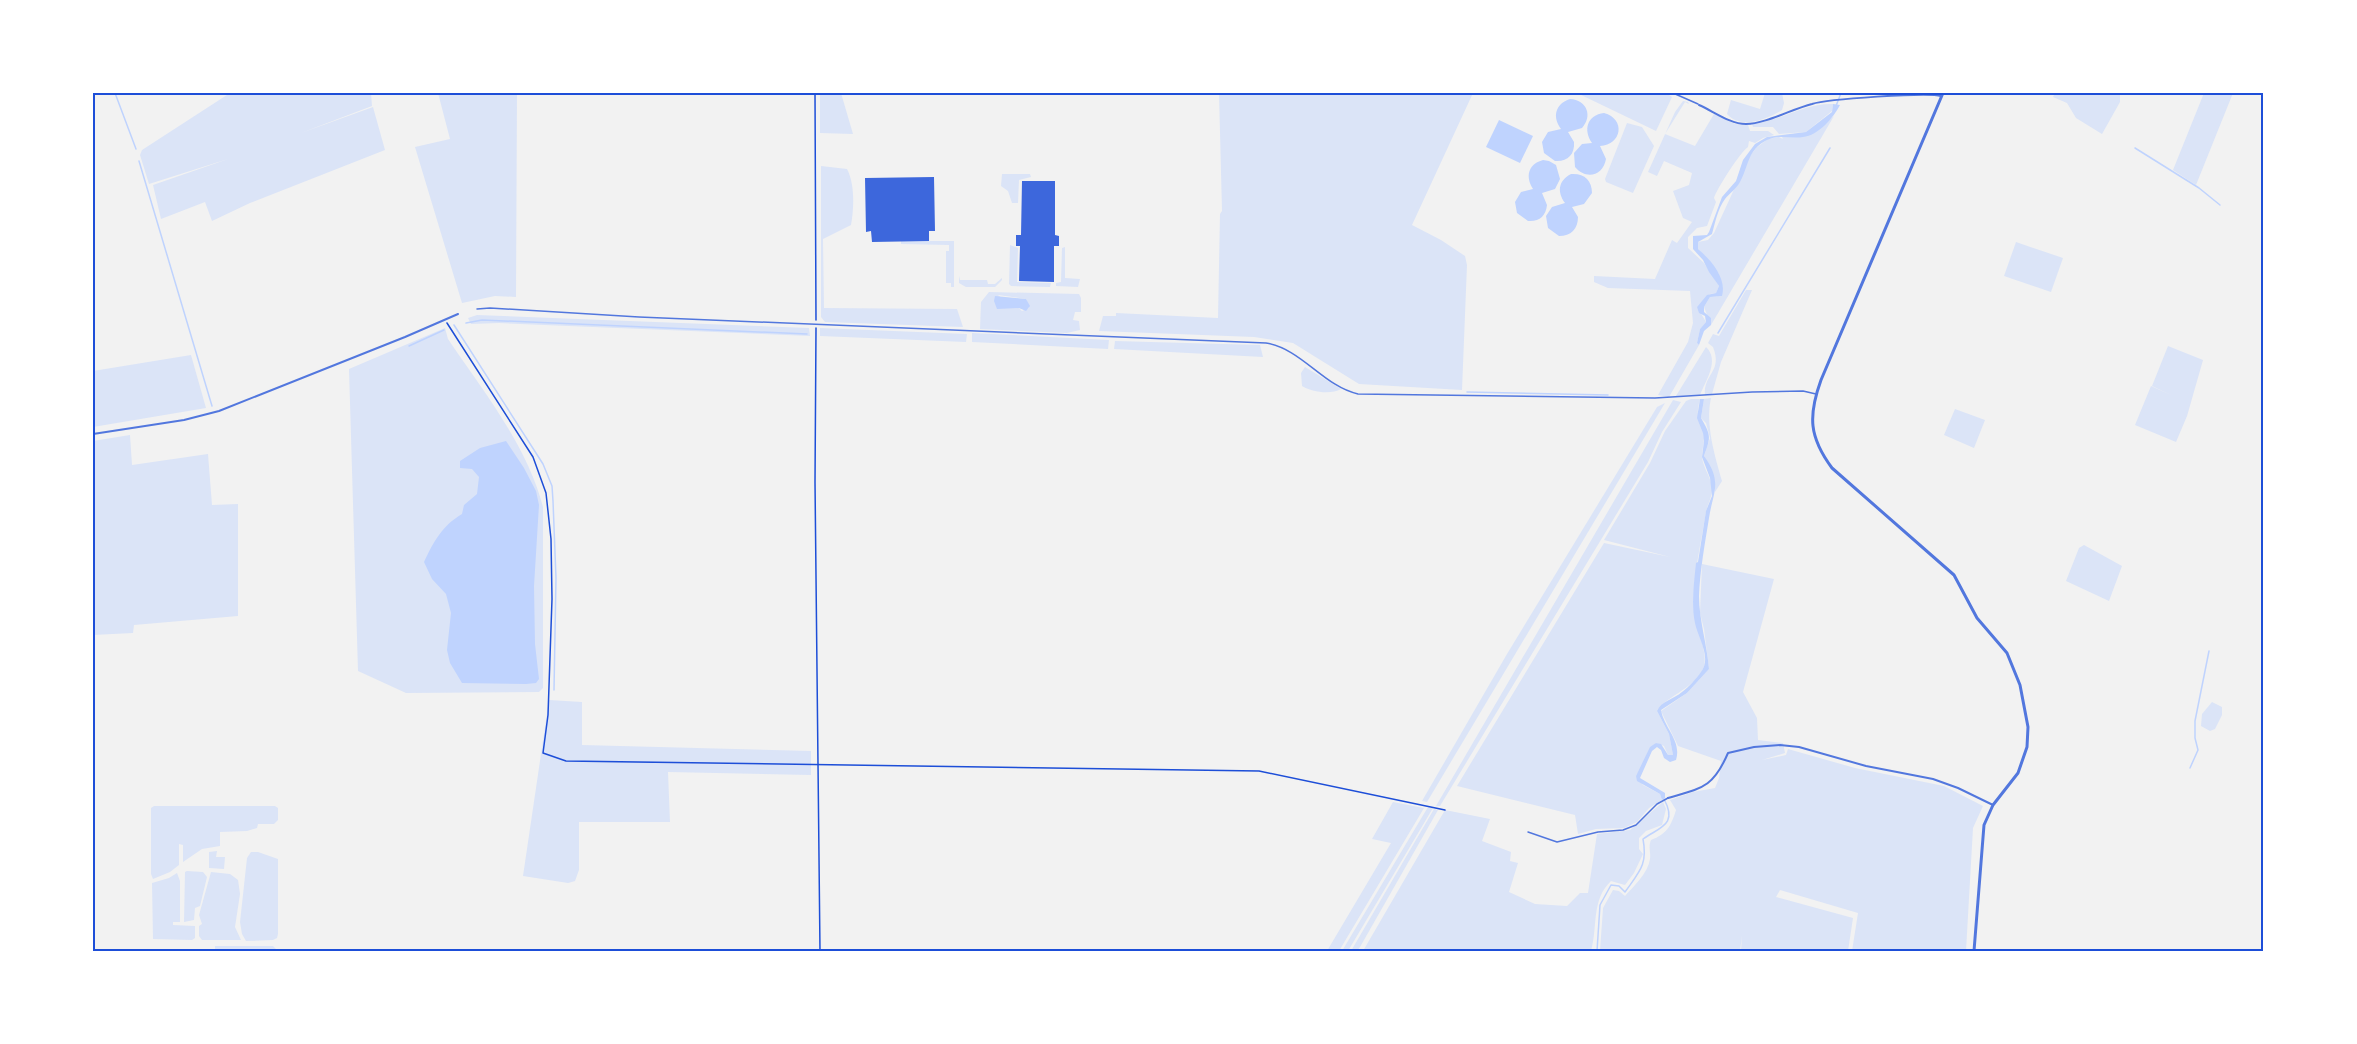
<svg xmlns="http://www.w3.org/2000/svg" width="2357" height="1044" viewBox="0 0 2357 1044" font-family="'PT Sans',sans-serif">
<style>
.green{fill:#dbe4f7;fill-rule:evenodd}
.water{fill:#bfd3fe}
.lines{fill:none;stroke-linecap:round;stroke-linejoin:round}
.stream{stroke:#bfd3fe;stroke-width:1.5}
.building{fill:#3d67dc}
.path{stroke:#1d4ed8;stroke-width:1.5}
.service{stroke:#5277de;stroke-width:1.5}
.minor{stroke:#5277de;stroke-width:2}
.tertiary{stroke:#5277de;stroke-width:3}
.neatline{fill:none;stroke:#1d4ed8;stroke-width:2}
</style>
<rect width="100%" height="100%" fill="#f2f2f2"/>
<!-- green -->
<g class="green">
<path d="M230,93H371L372,106L301,133L373,107L385,150L250,203L212,221L205,202L161,219L153,185L228,159L149,184L140,155L142,150Z"/>
<path d="M438,93H517L516,297L495,296L462,303L415,147L450,139Z"/>
<path d="M820,93H841L853,134L820,133Z"/>
<path d="M1219,93H1473L1412,225L1441,240L1465,256L1467,265L1462,390L1359,384L1293,343L1254,337L1099,331L1103,316H1116V313L1218,318L1220,214L1222,211Z"/>
<path d="M1577,93H1666L1672,97L1656,131Z"/>
<path d="M1765,93H1782L1784,103L1782,110C1767,119 1741,130 1727,114L1731,100L1760,109Z"/>
<path d="M2055,93H2120V102L2102,134L2076,118L2067,103L2053,97Z"/>
<path d="M2204,93H2233L2196,185L2173,170Z"/>
<path d="M1683,101L1688,102L1689,104L1685,102L1665,134L1695,146L1714,114L1735,124L1748,125L1750,131H1768L1774,135L1763,138L1755,143L1749,141L1748,147C1741,151 1716,190 1714,198L1716,202L1707,226L1697,228L1688,237V248L1704,263L1719,286L1716,293L1710,294L1697,307L1706,322L1700,329L1697,343L1699,345L1669,397L1658,395L1688,342L1693,323L1690,291L1608,288L1594,282V276L1655,279L1672,240L1677,243L1692,222L1683,218L1673,191L1689,185L1692,173L1664,161L1657,176L1648,172L1675,112Z"/>
<path d="M1833,104L1832,111L1806,132L1779,134L1773,127H1753L1752,124C1780,121 1805,103 1833,104Z"/>
<path d="M1834,116L1711,325L1704,307L1710,297L1722,296L1719,274C1711,266 1707,257 1698,249V242L1708,240L1714,233L1748,159L1756,148L1768,139L1779,137L1783,139L1782,137L1815,132Z"/>
<path d="M1627,123L1642,127L1654,146L1633,193L1606,182L1605,179Z"/>
<path d="M821,166L847,169C855,184 854,209 851,225L823,239L824,308L957,309L963,327L825,322L821,317Z"/>
<path d="M1002,174H1030L1031,177L1019,180L1018,203H1012L1008,191L1001,186Z"/>
<path d="M901,241H954V287H951V283H946V251H949V245L901,244Z"/>
<path d="M2016,242L2063,258L2051,292L2004,276Z"/>
<path d="M1010,245L1018,248L1017,282L1051,283L1050,287L1011,286L1009,284Z"/>
<path d="M1065,247V278L1080,279L1078,287L1056,286V283L1061,282L1062,248Z"/>
<path d="M959,276L960,280H987L988,284H995L1002,278V280L995,287H966L959,283Z"/>
<path d="M1746,290H1752L1721,362L1712,394L1705,395C1703,374 1723,372 1713,347L1708,343L1713,334L1719,336Z"/>
<path d="M989,292L1079,294L1081,298V312H1075L1073,320L1079,321L1080,330L1067,333L980,329L981,302ZM998,295L1026,299L1029,308L1022,311L1019,308H1012Z"/>
<path d="M477,315L809,328L810,336L499,323L471,324L468,318Z"/>
<path d="M445,328L448,339C483,391 527,445 543,507V688L539,692L406,693L358,671L349,369Z"/>
<path d="M820,328L967,334L966,342L820,336Z"/>
<path d="M972,333L1109,340L1108,349L972,342Z"/>
<path d="M1115,341L1260,345L1263,357L1114,349Z"/>
<path d="M2168,346L2203,360L2187,416L2176,442L2135,425L2151,386L2171,395L2152,386Z"/>
<path d="M1706,347C1720,360 1706,380 1700,395L1676,396Z"/>
<path d="M191,355L206,408L93,427V371Z"/>
<path d="M1305,367L1341,389C1331,395 1311,392 1302,386L1301,373Z"/>
<path d="M1711,398C1705,424 1715,456 1722,481L1715,492L1714,476L1704,456L1710,438L1706,423L1701,418L1704,399Z"/>
<path d="M1691,399H1700C1694,422 1702,419 1704,438C1704,444 1702,450 1702,456C1702,465 1710,476 1712,486C1713,496 1708,503 1706,512C1701,542 1694,573 1693,603C1693,621 1710,652 1703,669C1695,688 1662,699 1657,711L1669,734L1673,755H1668L1664,746L1656,743L1636,776L1643,785L1660,794L1662,800L1649,808L1637,822L1624,828L1596,829L1578,834L1575,815L1457,786L1604,543L1670,557L1604,540L1650,463L1665,431L1686,401Z"/>
<path d="M1673,400L1681,402L1662,432L1648,462L1440,806H1436Z"/>
<path d="M1665,403L1427,802L1422,801L1507,654L1657,407Z"/>
<path d="M1955,409L1985,420L1974,448L1944,435Z"/>
<path d="M130,435L132,465L208,454L212,505L238,504V616L134,625L133,633L93,635V441Z"/>
<path d="M2084,545L2122,566L2109,601L2066,581L2079,548Z"/>
<path d="M1702,564L1774,579L1743,692L1757,718L1758,740L1783,743L1785,753L1762,760L1786,755L1788,749L1855,768L1944,786L1983,806L1973,828L1966,951H1852L1858,913L1780,890L1776,897L1853,918L1848,951H1741L1742,936L1740,951H1600L1603,908L1613,890L1619,891L1625,896C1634,886 1648,873 1650,859C1651,852 1648,847 1651,840C1667,834 1671,826 1676,810L1670,800L1693,792L1715,788L1719,778L1721,761L1678,746L1661,711L1687,693L1709,669L1704,629L1700,613Z"/>
<path d="M549,700L582,702V745L811,751V775L668,772L670,822H579V870L575,881L568,883L523,876Z"/>
<path d="M2212,702L2222,707V715L2215,729L2210,731L2201,726L2202,714Z"/>
<path d="M1393,802L1424,808L1339,951H1327L1391,843L1372,839Z"/>
<path d="M1663,802L1666,809L1662,825L1646,831L1639,838V849L1643,854L1634,873L1625,885L1611,881C1591,900 1598,926 1591,951H1363L1445,810L1490,819L1482,841L1511,852L1510,861L1518,863L1509,892L1535,904L1567,906L1580,893H1588L1597,834L1630,830Z"/>
<path d="M154,806H275L278,808V820L274,824H258L257,828L247,831L220,832V846L202,849L183,862V845L179,844V865L170,872L153,879L151,874V808Z"/>
<path d="M1428,807L1433,808L1348,951H1342Z"/>
<path d="M1434,809L1438,810L1360,947L1357,951H1351Z"/>
<path d="M217,851L216,857H225L224,869L209,868V852Z"/>
<path d="M251,852H258L278,859V934L277,938L273,940L246,941L242,934L240,922L247,858Z"/>
<path d="M187,871L203,872L207,877L200,906L195,908L194,920L184,922L185,872Z"/>
<path d="M211,872L230,874L238,880L240,894L235,927L241,940H202L199,936V926L202,924L199,915Z"/>
<path d="M177,873L180,881V922H173V925L195,926V938L192,940L153,939L152,883L169,878Z"/>
<path d="M215,946H273L278,951H215Z"/>
</g>
<!-- water -->
<g class="water">
<path d="M1570,99C1587,100 1593,116 1582,128L1568,132L1574,142C1575,155 1567,162 1555,161L1544,153L1542,142L1548,132L1561,129C1552,117 1555,104 1570,99Z"/>
<path d="M1833,104L1840,105C1834,117 1818,136 1803,137C1791,139 1779,134 1767,140C1747,150 1749,166 1740,182C1736,189 1730,193 1725,199C1718,208 1715,223 1712,234L1698,242V249C1711,260 1727,278 1722,296L1710,297L1704,307V312L1711,318V325L1704,331L1699,345L1697,343L1700,329L1706,322L1705,316L1699,313L1697,307L1707,295L1716,293L1719,286L1709,272L1703,260L1693,249V236L1707,235L1709,232L1722,197L1736,181L1743,160L1755,144L1767,137L1806,132L1832,112Z"/>
<path d="M1604,113C1626,119 1622,145 1600,146L1606,159C1603,176 1586,180 1575,167L1574,153L1582,144L1592,143C1583,130 1587,115 1604,113Z"/>
<path d="M1499,120L1533,136L1520,163L1486,147Z"/>
<path d="M1543,160L1549,161L1556,165L1560,179L1555,189L1542,193L1547,205C1546,216 1539,222 1528,221L1517,213L1515,202L1521,192L1533,189C1525,177 1528,164 1543,160Z"/>
<path d="M1571,174C1584,173 1592,180 1592,193L1584,204L1572,207L1578,217C1578,229 1571,236 1559,236L1548,228L1546,216L1552,207L1565,203C1557,192 1558,181 1571,174Z"/>
<path d="M995,296L1026,299L1030,306L1026,311L1019,308L997,309L994,301Z"/>
<path d="M1700,399H1704L1701,418C1711,435 1711,437 1704,456C1723,482 1713,492 1709,518C1705,543 1700,570 1699,596C1699,620 1707,644 1709,669L1687,693L1661,710C1664,728 1682,741 1676,760L1670,762L1664,758L1661,750L1657,747L1652,751L1640,778L1665,793V798L1662,800L1660,794L1637,781L1636,776L1650,747L1656,743L1661,744L1668,755H1673L1669,734L1657,711C1661,701 1674,699 1682,692C1689,687 1696,679 1701,672C1712,657 1698,638 1695,623C1691,604 1694,583 1696,563L1698,562L1706,511L1712,496L1710,478L1702,457L1704,441L1703,433L1697,418Z"/>
<path d="M506,441L524,468L536,491L539,505L534,586L535,644L539,679L536,683L526,684L462,683L450,663L447,650L451,613L446,594L432,579L424,562C434,541 442,526 462,514L464,505L477,494L479,477L472,469L460,468V461L480,448Z"/>
</g>
<g class="lines">
<!-- stream -->
<g class="stream">
<path d="M115,93L136,149"/>
<path d="M1836,106L1841,93"/>
<path d="M2135,148L2199,188L2220,205"/>
<path d="M139,161L212,406"/>
<path d="M466,323L482,320L807,334"/>
<path d="M454,325L543,464L552,486L553,501L556,578L554,690"/>
<path d="M1718,333L1830,148"/>
<path d="M409,346L444,330"/>
<path d="M1467,392L1608,395"/>
<path d="M2190,768L2198,750L2195,738V721L2209,651"/>
<path d="M1597,951L1600,905L1611,885L1619,886L1625,892C1639,872 1648,865 1643,839C1660,827 1678,825 1664,799"/>
</g>
</g>
<!-- building -->
<g class="building">
<path d="M934,177L935,231H929V241L872,242L871,231L866,232L865,178Z"/>
<path d="M1022,181H1055V235L1059,236V246H1054V282L1019,281L1020,246H1016V235H1021Z"/>
</g>
<g class="lines">
<!-- path -->
<g class="path">
<path d="M815,93L816,320"/>
<path d="M447,323L533,457L546,493L551,539L552,599L548,715L543,753L566,761L1259,771L1445,810"/>
<path d="M816,328L815,482L820,951"/>
</g>
<!-- service -->
<g class="service">
<path d="M1673,93L1698,104"/>
<path d="M477,309L490,308L639,317L1266,343C1302,349 1323,386 1358,394L1655,398L1752,392L1803,391L1816,394"/>
<path d="M1528,832L1557,842L1598,832L1623,830L1636,825L1657,804L1668,798"/>
</g>
<!-- minor -->
<g class="minor">
<path d="M1699,105C1713,111 1730,124 1746,124C1765,124 1792,109 1812,104C1827,99 1928,92 1941,96"/>
<path d="M93,434L184,420L219,411L405,337L458,314"/>
<path d="M1668,798C1702,788 1713,788 1728,753L1754,747L1780,745L1799,747L1866,766L1933,779L1958,788L1993,805"/>
</g>
<!-- tertiary -->
<path class="tertiary" d="M1943,93L1821,380C1808,416 1809,437 1832,468L1954,575L1977,618L2007,653L2020,685L2028,727L2027,747L2018,773L1993,805L1984,825L1974,951"/>
</g>
<!-- border -->
<rect width="2357" height="1044" fill="none" stroke="#ffffff" stroke-width="189"/>
<rect x="94" y="94" width="2168" height="856" class="neatline"/>
</svg>
